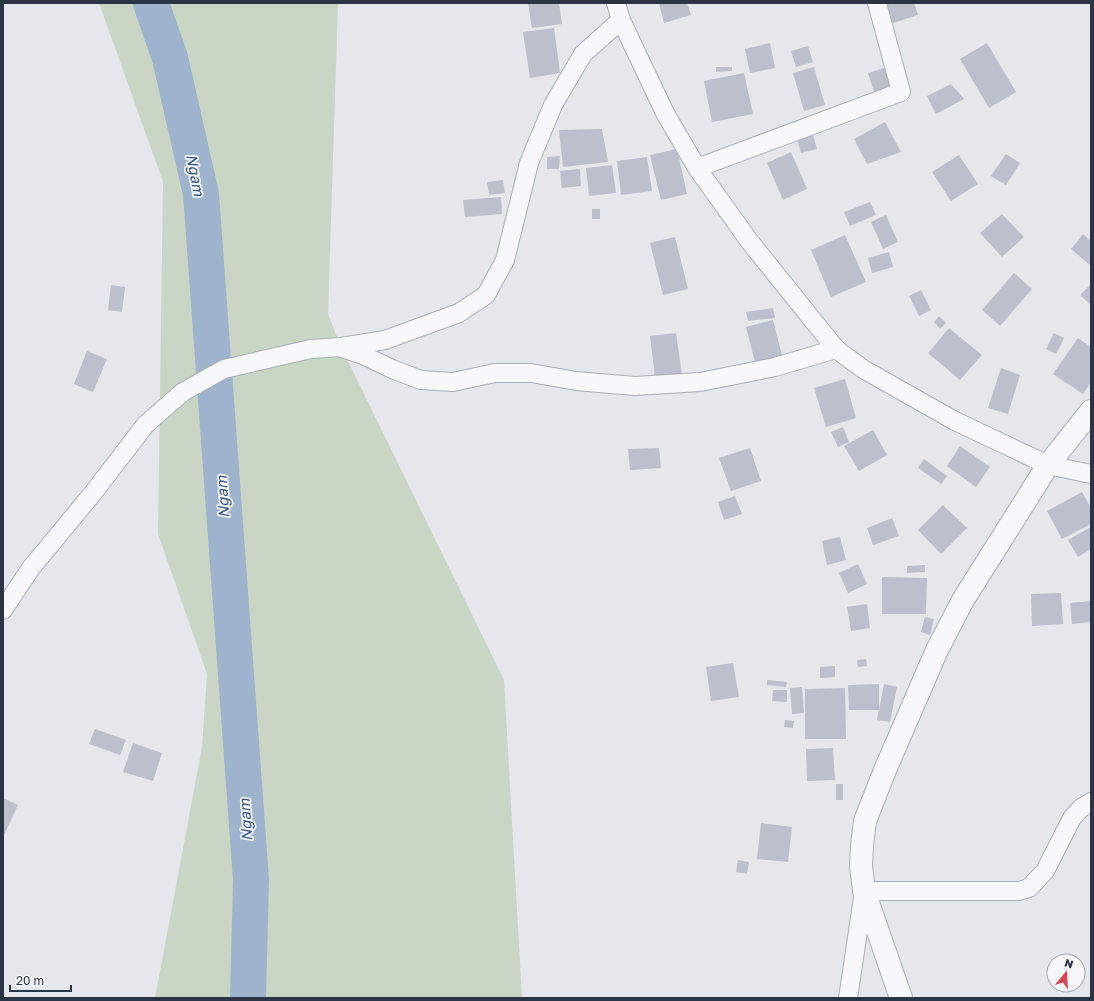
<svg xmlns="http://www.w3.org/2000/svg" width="1094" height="1001" viewBox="0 0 1094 1001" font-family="'Golos Text',sans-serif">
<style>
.grass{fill:#c9d6c5}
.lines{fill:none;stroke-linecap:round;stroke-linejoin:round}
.river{stroke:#9fb4cc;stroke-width:36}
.building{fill:#bbc0ca}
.minor-casing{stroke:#a9aeb7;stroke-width:20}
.tertiary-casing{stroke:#a9aeb7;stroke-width:24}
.minor{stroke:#f7f8fa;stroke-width:18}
.tertiary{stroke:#f7f8fa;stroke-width:22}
.labels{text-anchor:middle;stroke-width:3.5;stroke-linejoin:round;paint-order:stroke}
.water-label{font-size:15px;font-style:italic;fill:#34527a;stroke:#f4f6f9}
</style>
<rect width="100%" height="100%" fill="#e4e7ec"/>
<!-- grass -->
<path class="grass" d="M99,3H338L328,314L341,347L504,680L522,998H155L202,747L207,674L158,534L163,182Z"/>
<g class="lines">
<!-- river -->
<path class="river" d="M151,3L170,58L201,194L251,880L248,998"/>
</g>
<!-- building -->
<g class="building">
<path d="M528,3H559L562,24L532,28Z"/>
<path d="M659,3H687L691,15L664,23Z"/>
<path d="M887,3H914L918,15L893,23Z"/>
<path d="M554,28L560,73L530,78L523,32Z"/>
<path d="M770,43L775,68L750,73L745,49Z"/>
<path d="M987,43L1016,92L989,108L960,59Z"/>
<path d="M808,46L813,62L796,67L791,51Z"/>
<path d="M716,67H732V71L716,72Z"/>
<path d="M814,67L825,105L804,111L793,73Z"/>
<path d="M887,67L893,86L874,92L868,73Z"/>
<path d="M744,73L753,114L712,122L704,81Z"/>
<path d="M951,84L964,99L936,114L927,96Z"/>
<path d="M885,122L901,152L867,164L854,139Z"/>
<path d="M602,129L608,162L563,167L559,130Z"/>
<path d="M813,135L817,149L801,153L797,139Z"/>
<path d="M677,149L687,194L661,200L650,155Z"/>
<path d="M791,152L807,189L783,200L767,163Z"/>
<path d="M1006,154L1020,163L1006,185L991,176Z"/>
<path d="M959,155L978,184L951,201L932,172Z"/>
<path d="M560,156L559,169H547V157Z"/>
<path d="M647,157L652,191L621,195L617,161Z"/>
<path d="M612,165L616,193L589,196L586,168Z"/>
<path d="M580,169L581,186L562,188L560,171Z"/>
<path d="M503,180L505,193L489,195L487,182Z"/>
<path d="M501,197L502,214L465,217L463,200Z"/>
<path d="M870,202L876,215L850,226L844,212Z"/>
<rect x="592" y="209" width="8" height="10"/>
<path d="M1002,214L1024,237L1002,257L980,233Z"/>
<path d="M886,215L898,242L883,249L871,222Z"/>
<path d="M1083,234L1091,241V266L1071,249Z"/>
<path d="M845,235L866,282L831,297L811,250Z"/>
<path d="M675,237L688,289L663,295L650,243Z"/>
<path d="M889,252L893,267L872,273L868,258Z"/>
<path d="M1014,273L1032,289L1000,326L982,310Z"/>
<path d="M1091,284V305L1080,295Z"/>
<path d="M111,285L125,287L122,312L108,310Z"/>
<path d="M921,290L931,310L919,316L909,296Z"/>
<path d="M773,308L775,318L748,321L746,312Z"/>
<path d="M939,316L946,323L940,329L934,322Z"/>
<path d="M773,320L783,359L756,366L746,327Z"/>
<path d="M949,328L982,355L960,380L928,353Z"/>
<path d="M676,333L682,375L655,378L650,336Z"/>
<path d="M1054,333L1064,338L1056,354L1046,349Z"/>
<path d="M1078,338L1091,347V382L1083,394L1053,374Z"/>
<path d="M87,351L107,359L93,392L74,384Z"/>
<path d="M1001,368L1020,375L1008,414L988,408Z"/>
<path d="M845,379L856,418L826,427L814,388Z"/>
<path d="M843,427L849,442L838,447L831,432Z"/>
<path d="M873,430L887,455L859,471L844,446Z"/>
<path d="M960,446L990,467L976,487L947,466Z"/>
<path d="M659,448L661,468L630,470L628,449Z"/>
<path d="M750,448L761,481L731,491L719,458Z"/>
<path d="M924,459L947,476L941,484L918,468Z"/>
<path d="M1082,492L1091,508V524L1062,539L1047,511Z"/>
<path d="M735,496L742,514L724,520L718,502Z"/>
<path d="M943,505L967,528L941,554L918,530Z"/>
<path d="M892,518L899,536L873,545L867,528Z"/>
<path d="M1091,527V549L1078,557L1068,540Z"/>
<path d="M840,537L846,560L827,565L822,541Z"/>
<path d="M858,564L867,584L848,593L839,573Z"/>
<path d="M925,565V572L907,573V566Z"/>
<path d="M882,577L927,578L926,614H882Z"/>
<path d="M1061,593L1063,624L1032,626L1031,594Z"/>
<path d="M1091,601V622L1072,624L1070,603Z"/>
<path d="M867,604L870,628L851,631L847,607Z"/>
<path d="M925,617L934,619L930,635L921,632Z"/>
<path d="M866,659L867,666L858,667L857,660Z"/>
<path d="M733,663L739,697L711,701L706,667Z"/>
<path d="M835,666V677L820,678V667Z"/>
<path d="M767,680L787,682L786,687L767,685Z"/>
<path d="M879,684V710H849L848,685Z"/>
<path d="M884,684L897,687L890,722L877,720Z"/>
<path d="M802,687L804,713L792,714L790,688Z"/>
<path d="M845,688L846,739H805V689Z"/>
<path d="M773,690H787V702L772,701Z"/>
<path d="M785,720L794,721L793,728L784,727Z"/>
<path d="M95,729L126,740L120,755L89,744Z"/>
<path d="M133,743L162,753L153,781L123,772Z"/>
<path d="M833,748L835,780L807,781L806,749Z"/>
<rect x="836" y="784" width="7" height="16"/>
<path d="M3,798L18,805L3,837Z"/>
<path d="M761,823L792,827L788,862L757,859Z"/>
<path d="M738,860L749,862L747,874L736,872Z"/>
</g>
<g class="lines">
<!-- minor casing -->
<g class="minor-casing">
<g id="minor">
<path d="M616,3L621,20L665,113L697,168L750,242L836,349L863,369L955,421L1048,465L1091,474"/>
<path d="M697,168L901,92L877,3"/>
<path d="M342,348L363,355L392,369L421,380L453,382L495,373H531L576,381L635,386L700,382L775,367L836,349"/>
<path d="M3,610L31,568L93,493L146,424L183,392L224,369L311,349L341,347L385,340L459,313L486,295L505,260L529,163L553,105L583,54L621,20"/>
<path d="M848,998L864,891H1019L1029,888L1045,871L1072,818L1081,808L1091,802"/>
</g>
</g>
<!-- tertiary casing -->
<g class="tertiary-casing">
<path id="tertiary" d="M901,998L864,891L861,866L862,845L865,821L885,770L937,650L963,600L1048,465L1091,411"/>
</g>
<!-- minor -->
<use href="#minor" class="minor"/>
<!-- tertiary -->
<use href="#tertiary" class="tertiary"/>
</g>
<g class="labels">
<!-- water labels -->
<g class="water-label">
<text transform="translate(195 175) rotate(79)" y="5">Ngam</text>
<text transform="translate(223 497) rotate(-94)" y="5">Ngam</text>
<text transform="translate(246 820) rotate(-94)" y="5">Ngam</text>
</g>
</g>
<!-- border -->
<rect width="1094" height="1001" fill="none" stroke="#2b3445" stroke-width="8"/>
<!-- north arrow -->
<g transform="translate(1066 973) rotate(18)"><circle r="19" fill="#f4f6f9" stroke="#a4a8b1"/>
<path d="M0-3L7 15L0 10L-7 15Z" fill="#d1495b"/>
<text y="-6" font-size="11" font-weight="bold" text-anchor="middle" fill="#2b3445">N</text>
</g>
<!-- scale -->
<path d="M10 985v6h61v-6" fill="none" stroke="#2b3445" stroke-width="2"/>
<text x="16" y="985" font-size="12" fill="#2b3445" stroke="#f4f6f9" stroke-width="3" paint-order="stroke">20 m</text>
</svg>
